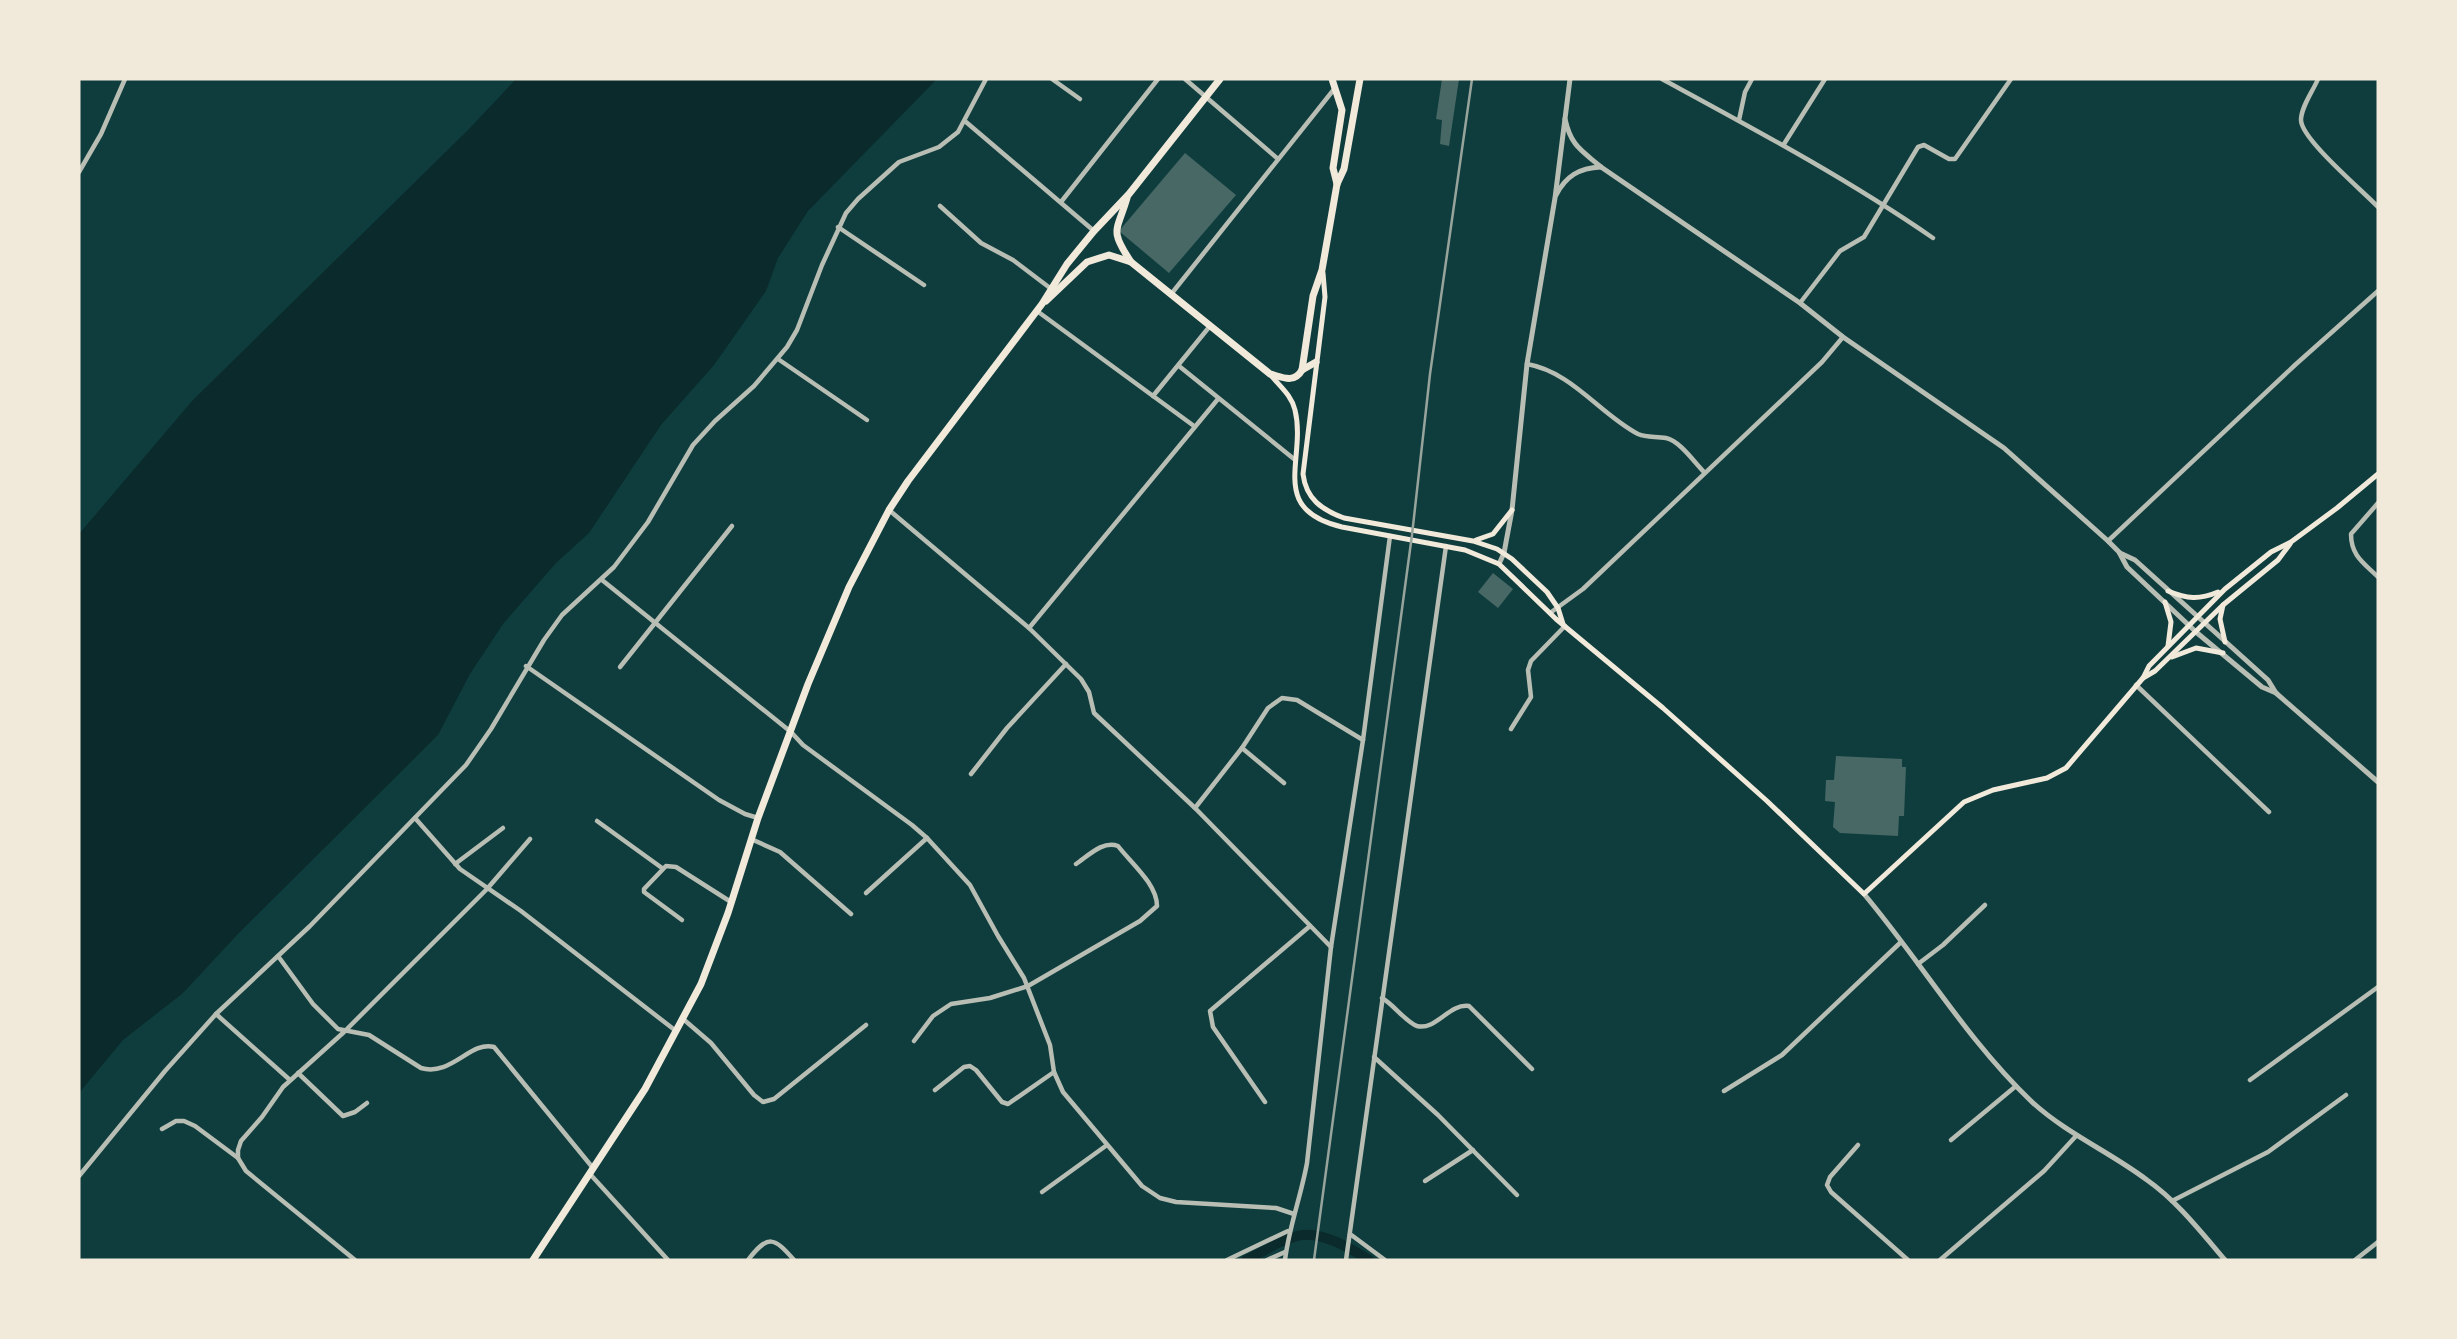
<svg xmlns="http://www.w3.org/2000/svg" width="2457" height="1339" viewBox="0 0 2457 1339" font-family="Overpass,sans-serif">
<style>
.water{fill:#0a2a2b}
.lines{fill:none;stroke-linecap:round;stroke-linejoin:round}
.canal{stroke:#0a2a2b;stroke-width:10}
.building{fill:#486865}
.minor{stroke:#b8beb3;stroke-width:4.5}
.tertiary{stroke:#b8beb3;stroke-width:5}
.secondary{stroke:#f1e9da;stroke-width:5}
.trunk{stroke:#f1e9da;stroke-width:7}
.rail{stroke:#97a49c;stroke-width:2.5}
</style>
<rect width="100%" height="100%" fill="#0f3d3e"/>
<!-- water -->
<path class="water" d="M516,79H937L808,211L778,258L766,291L714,365L661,425L589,533L556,563L503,624L470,674L438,735L237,935L183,993L123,1040L79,1093V534L192,401L468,130Z"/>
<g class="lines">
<!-- canal -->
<path class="canal" d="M1246,1260C1263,1252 1283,1238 1302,1235C1324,1232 1352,1249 1369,1260"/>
</g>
<!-- building -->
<g class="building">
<path d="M1442,79H1459L1449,146L1440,144L1442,120L1436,119Z"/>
<path d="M1185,153L1236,195L1169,273L1119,231Z"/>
<path d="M1493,573L1513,589L1498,608L1478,592Z"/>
<path d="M1836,756L1902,759V767H1906L1904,816H1899L1898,836L1840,833L1833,827L1835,802L1825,801L1826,780H1834Z"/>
</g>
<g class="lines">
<!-- minor -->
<g class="minor">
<path d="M1052,79L1080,99"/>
<path d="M1185,79L1278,159"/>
<path d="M1662,79C1754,129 1846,178 1933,238"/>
<path d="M2318,79C2313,91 2301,107 2301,120C2301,139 2363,191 2378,207"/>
<path d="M1739,120L1745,92L1752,79"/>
<path d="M966,122L1094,231"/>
<path d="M1784,144L1825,79"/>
<path d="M79,172L101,134L125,79"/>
<path d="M1061,202L1158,79"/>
<path d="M940,206L981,243L1013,260L1050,288"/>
<path d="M838,227L924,285"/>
<path d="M1172,293L1335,88"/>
<path d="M1800,303L1840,251L1864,237L1918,147L1924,145L1949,159H1955L2011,79"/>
<path d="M1037,311L1194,426"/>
<path d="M778,359L867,420"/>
<path d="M1527,364C1572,372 1600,414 1638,434C1647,438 1656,436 1666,438C1680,441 1694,462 1704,472"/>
<path d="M1179,366L1294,459"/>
<path d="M1153,396L1210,326"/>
<path d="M2378,503L2351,534C2351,556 2364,563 2378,577"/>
<path d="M889,510L1029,628L1081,679L1089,692L1094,713L1195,808L1331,947"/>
<path d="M2108,541L2295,365L2378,291"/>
<path d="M602,580L791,732L803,745L912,825L927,838L970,885L998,936L1024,978L1050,1045L1054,1072L1063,1092L1142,1186L1160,1198L1176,1202L1276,1208L1294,1214"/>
<path d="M1550,613L1583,589L1822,362L1843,337"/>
<path d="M1029,628L1218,399"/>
<path d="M526,666L719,800L745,814L758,818"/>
<path d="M620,667L732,526"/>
<path d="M2136,685L2269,812"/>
<path d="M1511,729L1531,697L1528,670L1531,661L1565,626"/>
<path d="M1242,748L1284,783"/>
<path d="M971,774L1007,728L1066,664"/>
<path d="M1195,808L1242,748L1268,708L1282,698L1297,700L1363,740"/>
<path d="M415,818L460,869L521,911L676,1031"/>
<path d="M597,821L662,868"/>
<path d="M751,839L780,852L851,914"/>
<path d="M455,864L503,828"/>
<path d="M866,893L927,838"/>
<path d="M682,920L644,892V889L666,866L676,867L731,902"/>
<path d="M278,956L313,1004L338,1029L369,1035L421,1068C451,1077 471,1040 494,1047L593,1168"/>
<path d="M1918,964L1943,945L1985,905"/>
<path d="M1382,998C1393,1004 1407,1023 1417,1026C1436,1031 1449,1003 1469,1006L1532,1069"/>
<path d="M216,1014L290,1080"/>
<path d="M682,1018L711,1043L754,1095L763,1102L774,1099L866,1025"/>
<path d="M914,1041L933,1016L951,1004L990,998L1028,986L1140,921L1157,906C1157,884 1131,863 1118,846C1103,840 1088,856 1076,864"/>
<path d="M1374,1057L1438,1115L1517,1195"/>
<path d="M298,1073L343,1116L355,1112L367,1103"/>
<path d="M2250,1080L2378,987"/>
<path d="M935,1090L964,1067L970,1066L976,1070L1002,1102L1008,1104L1054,1072"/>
<path d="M1724,1091L1782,1055L1901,942"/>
<path d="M1265,1102L1213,1027L1210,1011L1310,926"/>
<path d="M162,1129L176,1121H184L195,1126L238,1158L246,1171L355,1260"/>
<path d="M1951,1140L2016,1086"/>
<path d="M1858,1145L1830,1177L1827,1185L1831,1192L1908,1260"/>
<path d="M238,1158V1150L241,1141L262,1117L283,1087L344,1032L487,889L530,839"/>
<path d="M590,1174L668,1260"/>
<path d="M79,1176L165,1071L216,1014L310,926L466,765L491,729L544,640L562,615L614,567L648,522L693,445L715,421L754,386L787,347L797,330L822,265L846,213L858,199L899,162L939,147L958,132L986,79"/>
<path d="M1425,1181L1473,1150"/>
<path d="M1042,1192L1107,1145"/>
<path d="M2172,1201L2268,1152L2346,1095"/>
<path d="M1350,1234L1385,1260"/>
<path d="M748,1260C768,1234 774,1237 794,1260"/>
<path d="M1227,1260L1288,1231"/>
<path d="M1267,1260L1285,1252"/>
<path d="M1285,1260C1289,1227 1301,1196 1307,1163L1331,947L1363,740L1390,536"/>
<path d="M1346,1260L1446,546"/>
<path d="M1940,1260L2044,1171L2076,1136"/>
<path d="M2355,1260L2378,1242"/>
</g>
<!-- tertiary -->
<g class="tertiary">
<path d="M1565,119C1571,146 1581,150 1601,167L1800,303L1843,337L2004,448L2108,541L2119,552L2127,567L2196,632L2262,687L2276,693"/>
<path d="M1556,195C1566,176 1579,168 1601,167"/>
<path d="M2120,553L2135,560L2268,680L2276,693L2378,782"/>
<path d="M1499,564L1504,553L1512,510L1527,364L1555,198L1570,79"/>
<path d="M1864,894C1922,963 1967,1040 2032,1102C2067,1134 2110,1152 2147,1180C2177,1201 2201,1232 2225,1260"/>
</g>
<!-- secondary -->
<g class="secondary">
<path d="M1323,273L1325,297L1303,474C1306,499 1322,510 1344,518L1473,541L1497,549L1512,559L1547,592L1558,608L1563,624"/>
<path d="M1270,374C1279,386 1291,394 1295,410C1307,459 1267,509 1342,527L1465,550L1499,564L1556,619L1663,708L1767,801L1864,894L1964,802L1993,790L2047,778L2066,768L2143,678L2149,666L2225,589L2271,552L2291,542L2337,508L2378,474"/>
<path d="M1476,540L1493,534L1512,510"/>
<path d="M2168,591C2187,599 2199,600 2218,592"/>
<path d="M2165,602L2171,622L2168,646"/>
<path d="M2223,605L2220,619L2225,642"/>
<path d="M2172,657L2196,648L2223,653"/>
<path d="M2143,678L2155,671L2223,605L2278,560L2290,544"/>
</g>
<!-- trunk -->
<g class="trunk">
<path d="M1332,79L1342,110L1333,168L1337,184"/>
<path d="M1127,198C1117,232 1109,229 1131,262L1270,374C1282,377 1294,384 1302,370L1313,296L1322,270L1337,184L1344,169L1360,79"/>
<path d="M1046,301L1087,262L1109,255L1131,262"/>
<path d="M1302,370L1316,362"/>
<path d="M533,1260L645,1089L701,984L728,913L758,818L808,684L849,587L889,510L908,481L1042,304L1067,264L1094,231L1129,194L1220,79"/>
</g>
<!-- rail -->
<path class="rail" d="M1314,1260L1412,535L1430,374L1472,79"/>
</g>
<!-- border -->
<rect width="2457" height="1339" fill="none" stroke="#f1e9da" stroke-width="161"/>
</svg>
